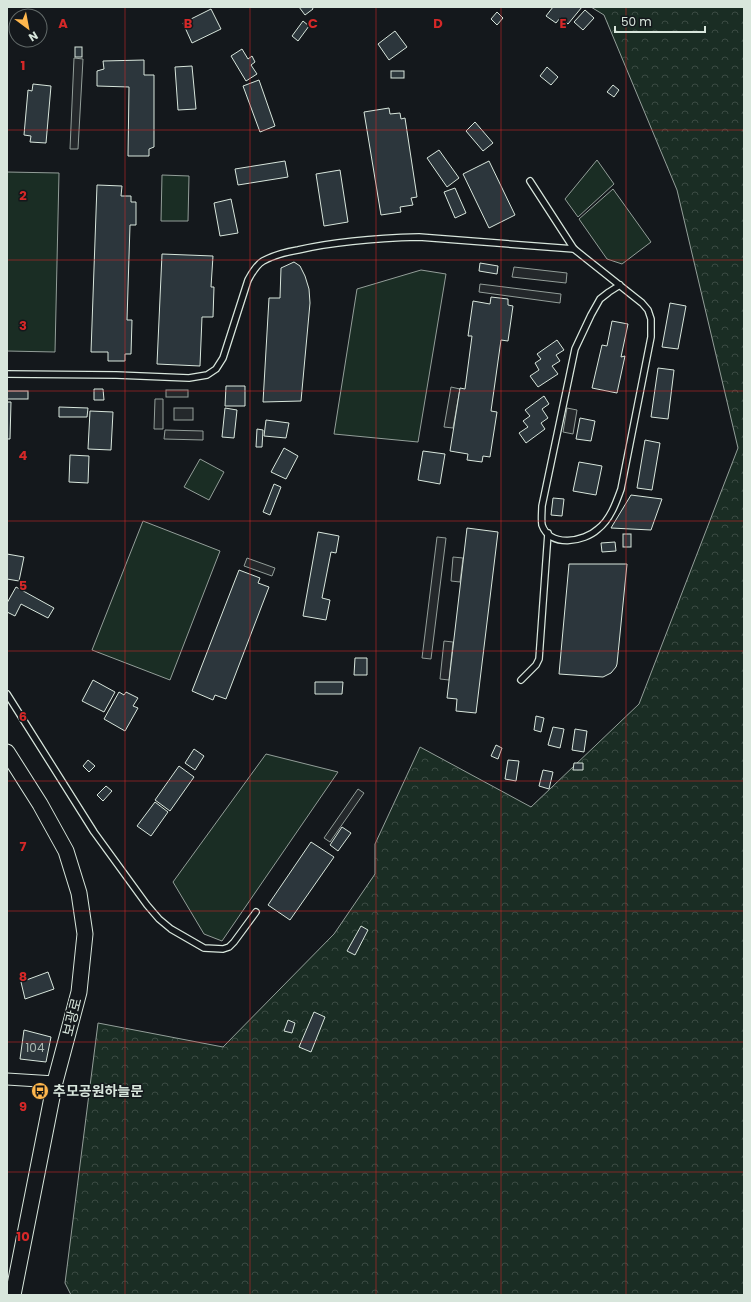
<svg xmlns="http://www.w3.org/2000/svg" width="751" height="1302" viewBox="0 0 751 1302" font-family="Poppins,'Noto Sans KR',sans-serif">
<style>
.forest{fill:url(#forest-crowns);stroke:#939e99}
.park{fill:#1a2d24;stroke:#939e99}
.parking{fill:#24282b;stroke:#939e99}
.building{fill:#2c363c;stroke:#d8e6dc}
.lines{fill:none;stroke-linecap:round;stroke-linejoin:round}
.lane-casing{stroke:#d8e6dc;stroke-width:8}
.street-casing{stroke:#d8e6dc;stroke-width:13}
.secondary-casing{stroke:#d8e6dc;stroke-width:17}
.lane{stroke:#14181c;stroke-width:5.5}
.street{stroke:#14181c;stroke-width:11}
.secondary{stroke:#14181c;stroke-width:15}
.grid{fill:none;stroke:#d62828;stroke-width:1;stroke-opacity:0.55}
.labels{text-anchor:middle;stroke-width:3;stroke-linejoin:round;paint-order:stroke}
.number-label{font-size:12px;fill:#adbab4}
.street-label{font-size:14px;fill:#d8e6dc;stroke:#14181c}
.poi-label{font-size:14px;font-weight:bold;fill:#d8e6dc;stroke:#14181c;text-anchor:start}
.grid-label{font-size:13px;text-anchor:middle;font-weight:bold;fill:#d62828;stroke:#14181c;stroke-width:3;stroke-linejoin:round;paint-order:stroke}
</style>
<defs>
<pattern id="forest-crowns" width="20" height="18" patternUnits="userSpaceOnUse"><rect width="20" height="18" fill="#1a2d24"/><path d="M2 6a3 3 0 1 1 6 0M12 15a3 3 0 1 1 6 0" fill="none" stroke="#3b4b43"/></pattern>
</defs>
<rect width="100%" height="100%" fill="#14181c"/>
<!-- forest -->
<path class="forest" d="M591,7H744V1295H71L65,1283L98,1023L223,1047L334,934L375,874V844L420,747L531,807L639,704L738,448L677,190L604,15Z"/>
<!-- park -->
<g class="park">
<path d="M597,160L614,184L578,217L565,199Z"/>
<path d="M7,172L59,173L55,352L7,351Z"/>
<path d="M162,175L189,176L188,221H161Z"/>
<path d="M613,189L651,242L622,264L607,259L579,219Z"/>
<path d="M421,270L446,274L418,442L334,434L357,289Z"/>
<path d="M200,459L224,472L209,500L184,487Z"/>
<path d="M143,521L220,551L170,680L92,650Z"/>
<path d="M266,754L338,772L222,941L204,934L173,882Z"/>
</g>
<!-- parking -->
<g class="parking">
<path d="M74,58L83,59L78,149H70Z"/>
<path d="M514,267L567,273L566,283L512,277Z"/>
<path d="M480,284L561,294L560,303L479,292Z"/>
<path d="M451,387L460,389L453,428L444,427Z"/>
<rect x="166" y="390" width="22" height="7"/>
<path d="M155,399H163V429H154Z"/>
<rect x="174" y="408" width="19" height="12"/>
<path d="M567,408L577,410L573,434L563,432Z"/>
<path d="M165,430L203,431V440L164,439Z"/>
<path d="M437,537L446,538L431,659L422,658Z"/>
<path d="M453,557L463,558L460,582L451,581Z"/>
<path d="M247,558L275,568L272,576L244,566Z"/>
<path d="M444,641L453,642L449,680L440,679Z"/>
<path d="M358,789L364,793L330,842L324,838Z"/>
</g>
<!-- building -->
<g class="building">
<path d="M299,7H312L313,9L305,15Z"/>
<path d="M553,7H582L568,24L560,18L556,23L546,16Z"/>
<path d="M211,9L221,29L192,43L183,23Z"/>
<path d="M585,10L594,18L583,30L574,22Z"/>
<path d="M497,12L503,18L497,25L491,19Z"/>
<path d="M303,21L309,26L298,41L292,36Z"/>
<path d="M395,31L407,47L389,60L378,44Z"/>
<rect x="75" y="47" width="7" height="10"/>
<path d="M242,49L248,59L252,56L255,62L251,65L257,74L246,81L231,56Z"/>
<path d="M144,60V75H154V147L149,149V156H128L129,87L97,86V71L104,69L103,61Z"/>
<path d="M192,66L196,109L178,110L175,67Z"/>
<path d="M547,67L558,77L551,85L540,76Z"/>
<rect x="391" y="71" width="13" height="7"/>
<path d="M259,80L275,126L260,132L243,86Z"/>
<path d="M33,84L51,86L46,143L30,142L31,136L24,135L28,90L32,91Z"/>
<path d="M613,85L619,90L614,97L607,92Z"/>
<path d="M389,108L390,114L400,113L401,119L405,118L417,197L411,198L413,205L400,207L401,212L381,215L364,112Z"/>
<path d="M475,122L493,143L483,151L466,131Z"/>
<path d="M439,150L459,178L447,187L427,158Z"/>
<path d="M285,161L288,177L238,185L235,169Z"/>
<path d="M489,161L515,215L489,228L463,174Z"/>
<path d="M340,170L348,222L324,226L316,174Z"/>
<path d="M97,185L122,186L121,196H131V202H136V225H130L127,320H132L131,354H125V361H108V352H91Z"/>
<path d="M455,188L466,213L455,218L444,192Z"/>
<path d="M231,199L238,233L220,236L214,203Z"/>
<path d="M162,254L213,256L211,287H214L213,317H202L200,366L157,364Z"/>
<path d="M294,262L300,266L305,276L309,289L310,303L301,401L263,402L269,298H280L281,268Z"/>
<path d="M480,263L498,266L497,274L479,271Z"/>
<path d="M491,297L508,299V305L513,306L508,341L501,340L491,411L497,412L490,457L483,456L482,462L467,460L468,454L450,451L460,388L465,389L472,336H468L473,301L490,304Z"/>
<path d="M670,303L686,306L678,349L662,347Z"/>
<path d="M612,321L628,324L621,357L625,356L617,393L592,388L602,345L607,346Z"/>
<path d="M557,340L564,350L556,355L560,361L552,366L558,374L538,387L530,376L539,370L535,363L541,359L537,354Z"/>
<path d="M658,368L674,370L668,419L651,417Z"/>
<path d="M226,386H245V406H225Z"/>
<path d="M94,389H103L104,400H94Z"/>
<rect x="7" y="391" width="21" height="8"/>
<path d="M544,396L549,404L542,409L548,418L541,423L545,429L526,443L519,433L528,427L523,421L530,416L525,410Z"/>
<path d="M7,402H11L10,439H7Z"/>
<path d="M59,407L88,408L87,417H59Z"/>
<path d="M225,408L237,410L234,438L222,437Z"/>
<path d="M90,411L113,412L111,450L88,449Z"/>
<path d="M580,418L595,421L591,441L576,439Z"/>
<path d="M266,420L289,423L286,438L264,436Z"/>
<path d="M257,429L263,430L262,447H256Z"/>
<path d="M645,440L660,443L652,490L637,488Z"/>
<path d="M284,448L298,456L286,479L271,472Z"/>
<path d="M423,451L445,454L440,484L418,480Z"/>
<path d="M70,455L89,456L88,483L69,482Z"/>
<path d="M579,462L602,466L596,495L573,491Z"/>
<path d="M274,484L281,487L270,515L263,512Z"/>
<path d="M631,495L662,499L651,530L611,528Z"/>
<path d="M553,498L564,499L562,516L551,515Z"/>
<path d="M467,528L498,532L476,713L456,711L457,699L447,698Z"/>
<path d="M318,532L339,536L336,553L331,552L322,598L330,600L326,620L303,616Z"/>
<rect x="623" y="534" width="8" height="13"/>
<path d="M615,542L616,551L602,552L601,543Z"/>
<path d="M7,554L24,557L19,581L7,579Z"/>
<path d="M569,564H627L617,664L616,667L611,673L603,677L559,674Z"/>
<path d="M239,570L260,578L258,583L269,587L226,699L215,695L213,700L192,691Z"/>
<path d="M16,587L54,608L48,618L21,604L15,616L7,612V603Z"/>
<path d="M355,658H367V675H354Z"/>
<path d="M93,680L115,692L104,712L82,701Z"/>
<path d="M315,682H343L342,694H315Z"/>
<path d="M119,692L124,695L126,692L138,698L133,706L138,708L125,731L104,719Z"/>
<path d="M536,716L544,718L541,732L534,730Z"/>
<path d="M553,727L564,729L560,748L548,745Z"/>
<path d="M575,729L587,731L584,752L572,750Z"/>
<path d="M496,745L502,748L498,759L491,756Z"/>
<path d="M194,749L204,756L195,770L185,763Z"/>
<path d="M88,760L95,766L89,772L83,766Z"/>
<path d="M508,760L519,761L516,781L505,779Z"/>
<path d="M574,763H583V770H573Z"/>
<path d="M179,766L194,777L170,811L155,800Z"/>
<path d="M543,770L553,772L549,789L539,786Z"/>
<path d="M106,786L112,791L103,801L97,795Z"/>
<path d="M155,802L168,812L151,836L137,826Z"/>
<path d="M342,827L351,833L338,851L330,845Z"/>
<path d="M311,842L334,857L290,920L268,905Z"/>
<path d="M361,926L368,930L355,955L347,951Z"/>
<path d="M48,972L54,989L25,999L21,982Z"/>
<path d="M314,1012L325,1017L311,1052L299,1047Z"/>
<path d="M288,1020L295,1023L292,1033L284,1031Z"/>
<path d="M24,1030L51,1037L46,1062L20,1059Z"/>
</g>
<g class="lines">
<!-- lane casing -->
<g class="lane-casing">
<g id="lane">
<path d="M530,181L574,249L642,303L648,310L651,319V337L621,489C616,503 610,520 598,529C584,542 550,548 542,525C541,519 542,511 542,506L575,349L591,315L600,299L609,292L620,285"/>
<path d="M7,374L116,375L189,378L207,375L216,369L223,358L248,280C252,273 256,265 263,261C274,255 286,252 298,250C337,241 379,238 419,237L574,249"/>
<path d="M521,680L536,665L539,659L548,533"/>
<path d="M7,694L94,832L147,905L159,919L171,929L204,948L223,949L229,947L234,942L256,912"/>
</g>
</g>
<!-- street casing -->
<g class="street-casing">
<path id="street" d="M7,1079L55,1082"/>
</g>
<!-- secondary casing -->
<g class="secondary-casing">
<path id="secondary" d="M7,752L40,804L66,851L79,893L85,934L79,992L55,1082L13,1295"/>
</g>
<!-- lane -->
<use href="#lane" class="lane"/>
<!-- street -->
<use href="#street" class="street"/>
<!-- secondary -->
<use href="#secondary" class="secondary"/>
</g>
<!-- grid -->
<path class="grid" d="M125,7V1295M250,7V1295M376,7V1295M501,7V1295M626,7V1295M7,130H744M7,260H744M7,391H744M7,521H744M7,651H744M7,781H744M7,911H744M7,1042H744M7,1172H744"/>
<!-- icons -->
<defs>
<g id="bus-disc" transform="scale(0.9)"><circle r="9.5" fill="#ffb74d" stroke="#14181c"/><path d="M-5-6H5V4H4V6H2V4H-2V6H-4V4H-5ZM-3.5-4V0h7V-4ZM-3.5 1.2v1.5H-2V1.2ZM2 1.2v1.5H3.5V1.2Z" fill="#111"/></g>
</defs>
<g fill-rule="evenodd">
<use href="#bus-disc" x="40" y="1091"/>
</g>
<g class="labels">
<!-- number labels -->
<g class="number-label">
<text x="35" y="1052">104</text>
</g>
<!-- street labels -->
<g class="street-label">
<text transform="translate(72 1017) rotate(-76)" y="5">보광로</text>
</g>
<!-- poi labels -->
<g class="poi-label">
<text x="53" y="1096">추모공원하늘문</text>
</g>
</g>
<g class="grid-label">
<text x="63" y="28">A</text>
<text x="188" y="28">B</text>
<text x="313" y="28">C</text>
<text x="438" y="28">D</text>
<text x="563" y="28">E</text>
<text x="23" y="70">1</text>
<text x="23" y="200">2</text>
<text x="23" y="330">3</text>
<text x="23" y="460">4</text>
<text x="23" y="590">5</text>
<text x="23" y="721">6</text>
<text x="23" y="851">7</text>
<text x="23" y="981">8</text>
<text x="23" y="1111">9</text>
<text x="23" y="1241">10</text>
</g>
<!-- border -->
<rect width="751" height="1302" fill="none" stroke="#d8e6dc" stroke-width="16"/>
<!-- north arrow -->
<g transform="translate(28 28) rotate(148)"><circle r="19" fill="#14181c" stroke="#626a69"/>
<path d="M0-3L7 15L0 10L-7 15Z" fill="#ffb74d"/>
<text y="-6" font-size="11" font-weight="bold" text-anchor="middle" fill="#d8e6dc">N</text>
</g>
<!-- scale -->
<path d="M615 26v6h90v-6" fill="none" stroke="#d8e6dc" stroke-width="2"/>
<text x="621" y="26" font-size="12" fill="#d8e6dc" stroke="#14181c" stroke-width="3" paint-order="stroke">50 m</text>
</svg>
